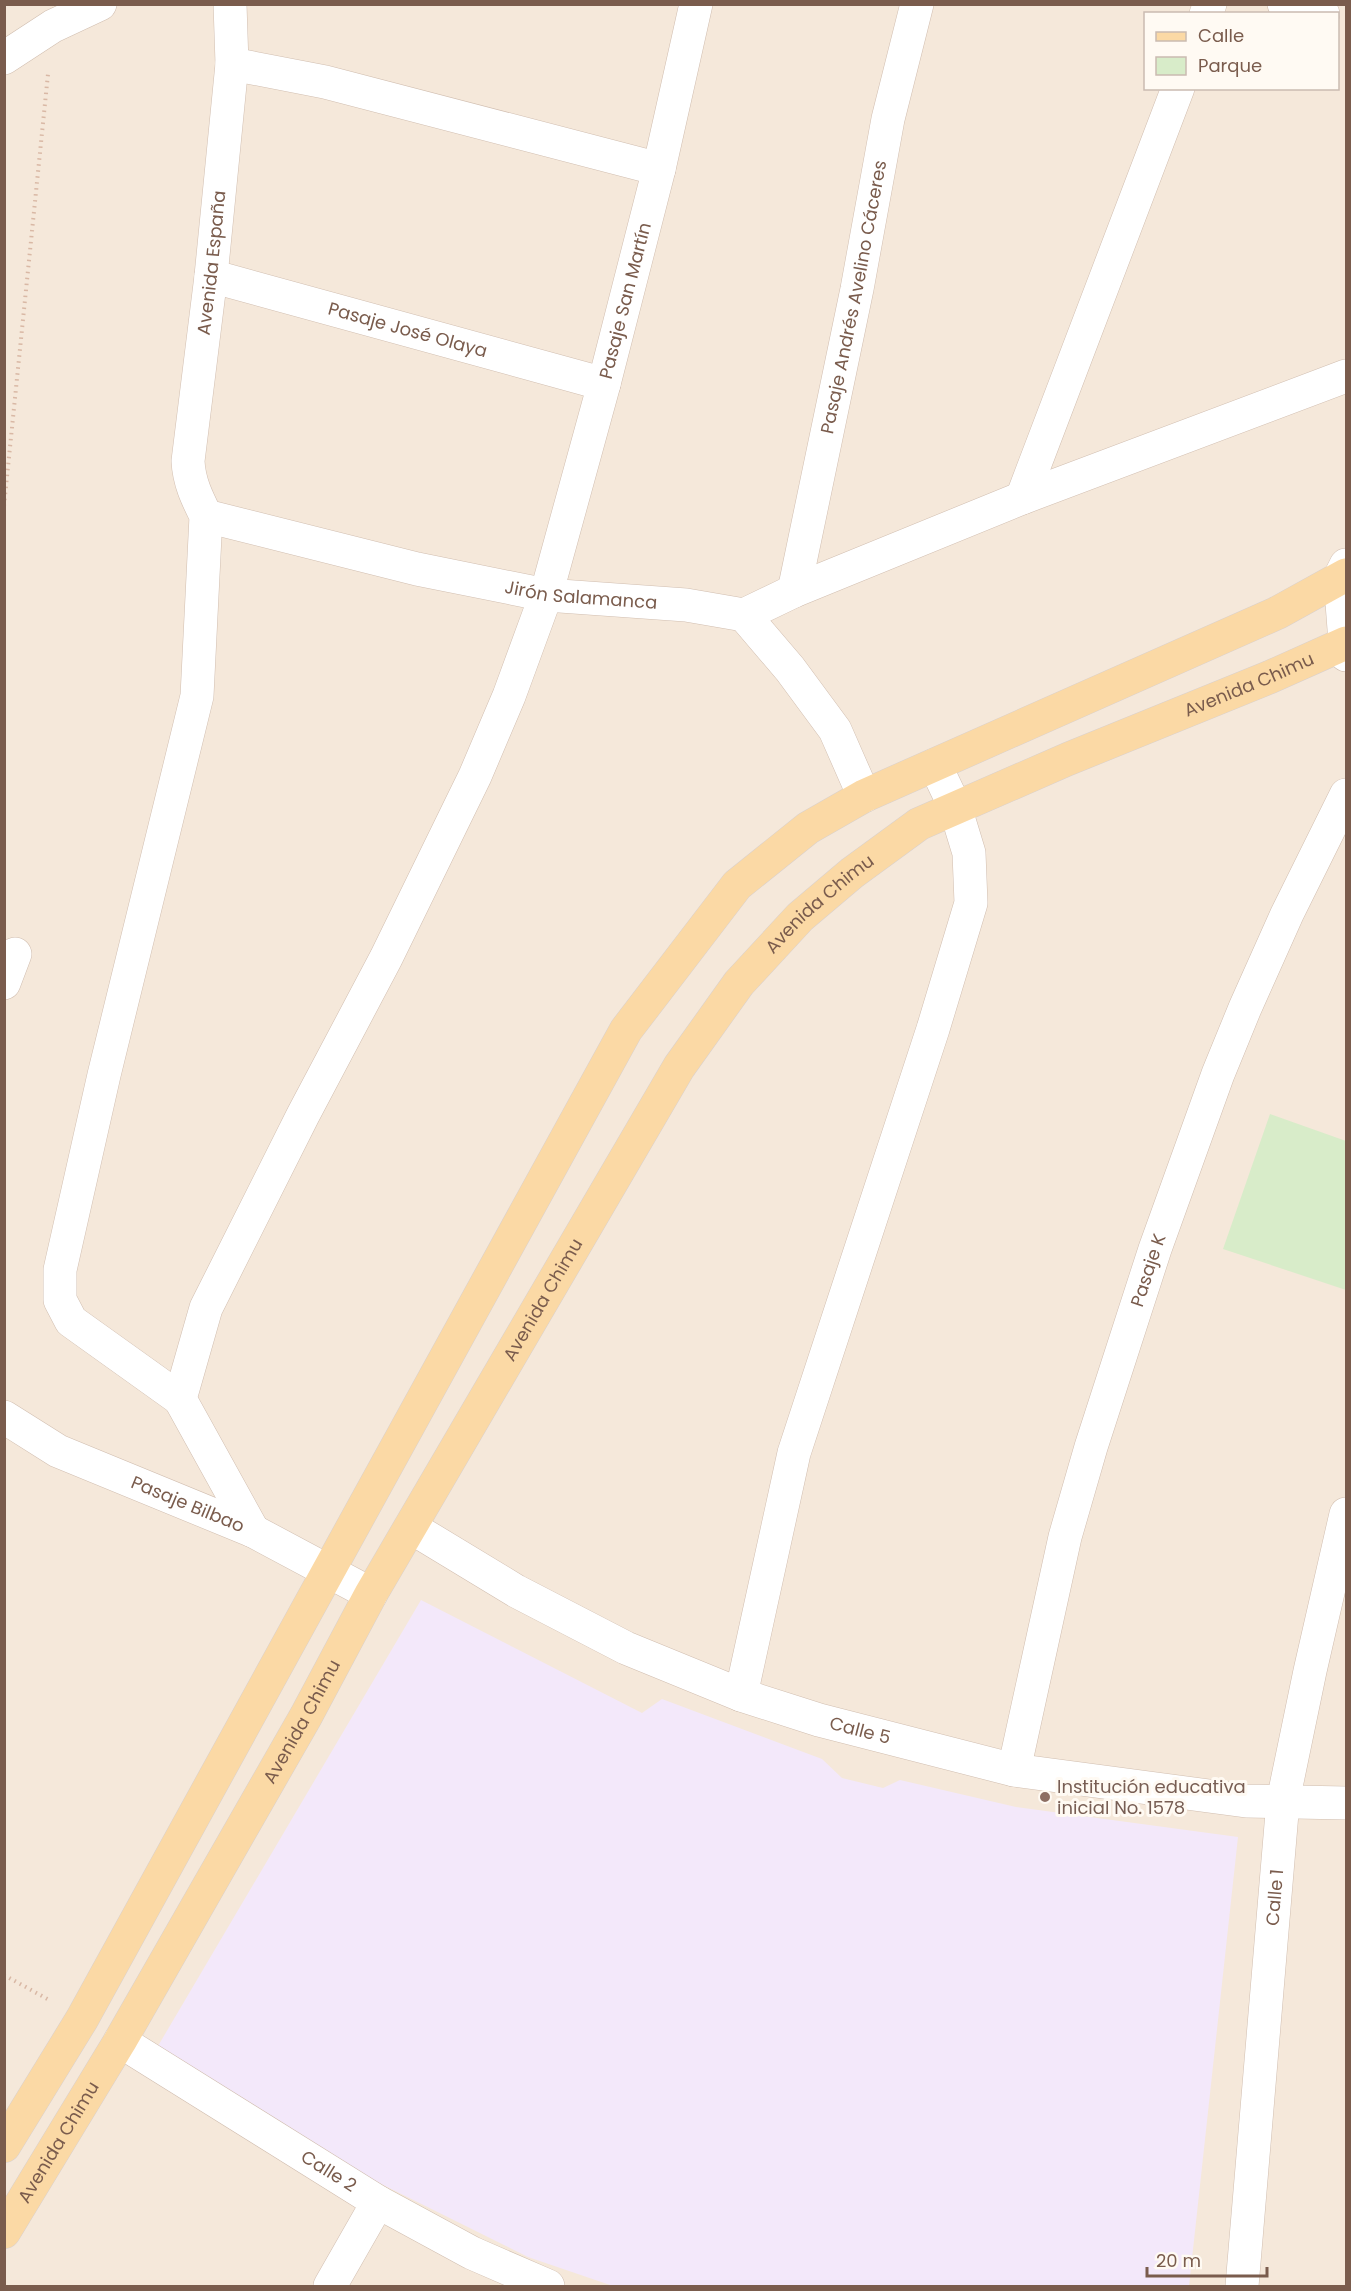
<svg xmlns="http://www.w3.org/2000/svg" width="1351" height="2291" viewBox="0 0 1351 2291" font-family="Poppins,sans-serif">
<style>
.residential{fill:#f5e8da;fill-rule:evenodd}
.education{fill:#f3e8fa}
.green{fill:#d8ecc9}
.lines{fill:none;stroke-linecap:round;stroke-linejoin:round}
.minor-casing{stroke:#d1beb0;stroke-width:34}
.major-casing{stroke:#dad1cd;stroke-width:34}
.path{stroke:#d9b8a5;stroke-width:4;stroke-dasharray:1.5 4.5;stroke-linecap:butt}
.minor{stroke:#fff;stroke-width:33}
.major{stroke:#fbd9a5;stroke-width:33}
.education-dot{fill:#8d6e63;stroke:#fffaf3;stroke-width:2}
.labels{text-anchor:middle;stroke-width:6;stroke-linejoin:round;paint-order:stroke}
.street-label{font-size:18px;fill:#7a5c4d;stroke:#fffaf3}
.education-label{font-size:18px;fill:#785e54;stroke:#fffaf3;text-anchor:start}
</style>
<rect width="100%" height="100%" fill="#fdf6ec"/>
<!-- residential -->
<path class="residential" d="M5,5H1346V2286H5ZM1146,14H1338V88H1146Z"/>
<!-- education -->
<path class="education" d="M421,1600L642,1713L662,1699L822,1759L842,1778L883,1788L900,1780L1016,1807L1238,1837L1189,2286H613L528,2257L359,2173L158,2046Z"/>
<!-- green -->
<path class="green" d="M1270,1114L1346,1141V1290L1223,1249Z"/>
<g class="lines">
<!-- minor casing -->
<g class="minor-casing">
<g id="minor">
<path d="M1284,4L1323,14"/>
<path d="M1206,14L1210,4"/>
<path d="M4,58L53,26L100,4"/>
<path d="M232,64L325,82L659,169"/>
<path id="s1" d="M211,276L604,384"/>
<path d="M1022,498L1178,88"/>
<path id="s2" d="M206,516L417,569L546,595L686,605L744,615L790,669L835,730L864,796"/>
<path d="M1346,565L1340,577L1346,655"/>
<path id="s3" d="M794,591L857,289L888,119L917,4"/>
<path d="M744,615L794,591L1022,498L1346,376"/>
<path d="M4,983L15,954"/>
<path id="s4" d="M180,1399L71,1321L60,1300V1270L104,1075L197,696L206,516C197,498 189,482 188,461L211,276L232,64L230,4"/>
<path id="s5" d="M4,1417L58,1451L253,1531L371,1594"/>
<path id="s6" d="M412,1528L516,1591L626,1648L741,1695L819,1720L1014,1770L1246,1801L1346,1803"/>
<path id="s7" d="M253,1531L180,1399L206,1308L303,1115L386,958L475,776L509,696L546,595L604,384L659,169L696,4"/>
<path d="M741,1695L794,1453L933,1029L971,903L969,853L955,807L935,765"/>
<path id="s8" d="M1014,1770L1065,1537L1091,1447L1155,1249L1218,1074L1245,1008L1287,914L1346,795"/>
<path id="s9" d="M120,2041L378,2202L472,2253L548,2286"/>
<path d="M330,2286L378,2202"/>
<path id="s10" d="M1242,2286L1283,1801L1310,1671L1346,1514"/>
</g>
</g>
<!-- major casing -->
<g class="major-casing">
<g id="major">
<path d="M4,2146L82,2019L626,1030L737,885L808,828L864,796L1277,613L1346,575"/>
<path id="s11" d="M4,2232L120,2041L306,1716L371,1594L679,1067L739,983L800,917L852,873L919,824L1068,759L1270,677L1346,643"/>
</g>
</g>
<!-- path -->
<g class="path">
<path d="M4,506L48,74"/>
<path d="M4,1975L51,2001"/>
</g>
<!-- minor -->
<use href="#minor" class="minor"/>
<!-- major -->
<use href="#major" class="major"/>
</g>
<!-- markers -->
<circle class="education-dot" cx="1045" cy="1797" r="6"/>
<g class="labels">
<!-- street labels -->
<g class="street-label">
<text dy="6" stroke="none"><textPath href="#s4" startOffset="1216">Avenida España</textPath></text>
<text dy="6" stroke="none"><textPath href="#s3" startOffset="300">Pasaje Andrés Avelino Cáceres</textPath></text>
<text dy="6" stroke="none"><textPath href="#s7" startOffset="1341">Pasaje San Martín</textPath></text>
<text dy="6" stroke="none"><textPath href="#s1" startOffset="204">Pasaje José Olaya</textPath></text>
<text dy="6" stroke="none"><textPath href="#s2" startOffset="384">Jirón Salamanca</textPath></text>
<text dy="6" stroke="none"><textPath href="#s11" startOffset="2049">Avenida Chimu</textPath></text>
<text dy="6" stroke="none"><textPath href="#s11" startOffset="1563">Avenida Chimu</textPath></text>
<text dy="6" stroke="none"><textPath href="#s8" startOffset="518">Pasaje K</textPath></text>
<text dy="6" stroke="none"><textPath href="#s11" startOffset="1077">Avenida Chimu</textPath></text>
<text dy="6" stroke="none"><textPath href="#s5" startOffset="204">Pasaje Bilbao</textPath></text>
<text dy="6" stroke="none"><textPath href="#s11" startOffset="591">Avenida Chimu</textPath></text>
<text dy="6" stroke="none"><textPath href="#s6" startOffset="494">Calle 5</textPath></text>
<text dy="6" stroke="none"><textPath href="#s10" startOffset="390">Calle 1</textPath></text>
<text dy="6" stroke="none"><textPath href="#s11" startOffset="105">Avenida Chimu</textPath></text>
<text dy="6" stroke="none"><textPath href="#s9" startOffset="246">Calle 2</textPath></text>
</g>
<!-- education labels -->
<g class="education-label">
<text x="1057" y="1793">Institución educativa<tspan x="1057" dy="21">inicial No. 1578</tspan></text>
</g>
</g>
<!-- border -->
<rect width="1351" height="2291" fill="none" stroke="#7a5c4d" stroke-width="12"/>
<!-- legend -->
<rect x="1144" y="12" width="195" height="78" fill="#fffaf3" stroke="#cabbb1" stroke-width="1.5"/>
<rect x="1156" y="32" width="30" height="9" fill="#fbd9a5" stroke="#cabbb1" stroke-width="1.5"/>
<text x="1198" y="42" font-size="18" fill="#7a5c4d">Calle</text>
<rect x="1156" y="57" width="30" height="18" fill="#d8ecc9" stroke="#cabbb1" stroke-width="1.5"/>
<text x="1198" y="72" font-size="18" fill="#7a5c4d">Parque</text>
<!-- scale -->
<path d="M1147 2267v9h120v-9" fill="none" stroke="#7a5c4d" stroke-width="3"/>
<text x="1156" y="2267" font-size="18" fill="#7a5c4d" stroke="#fffaf3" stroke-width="4.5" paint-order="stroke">20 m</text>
</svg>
